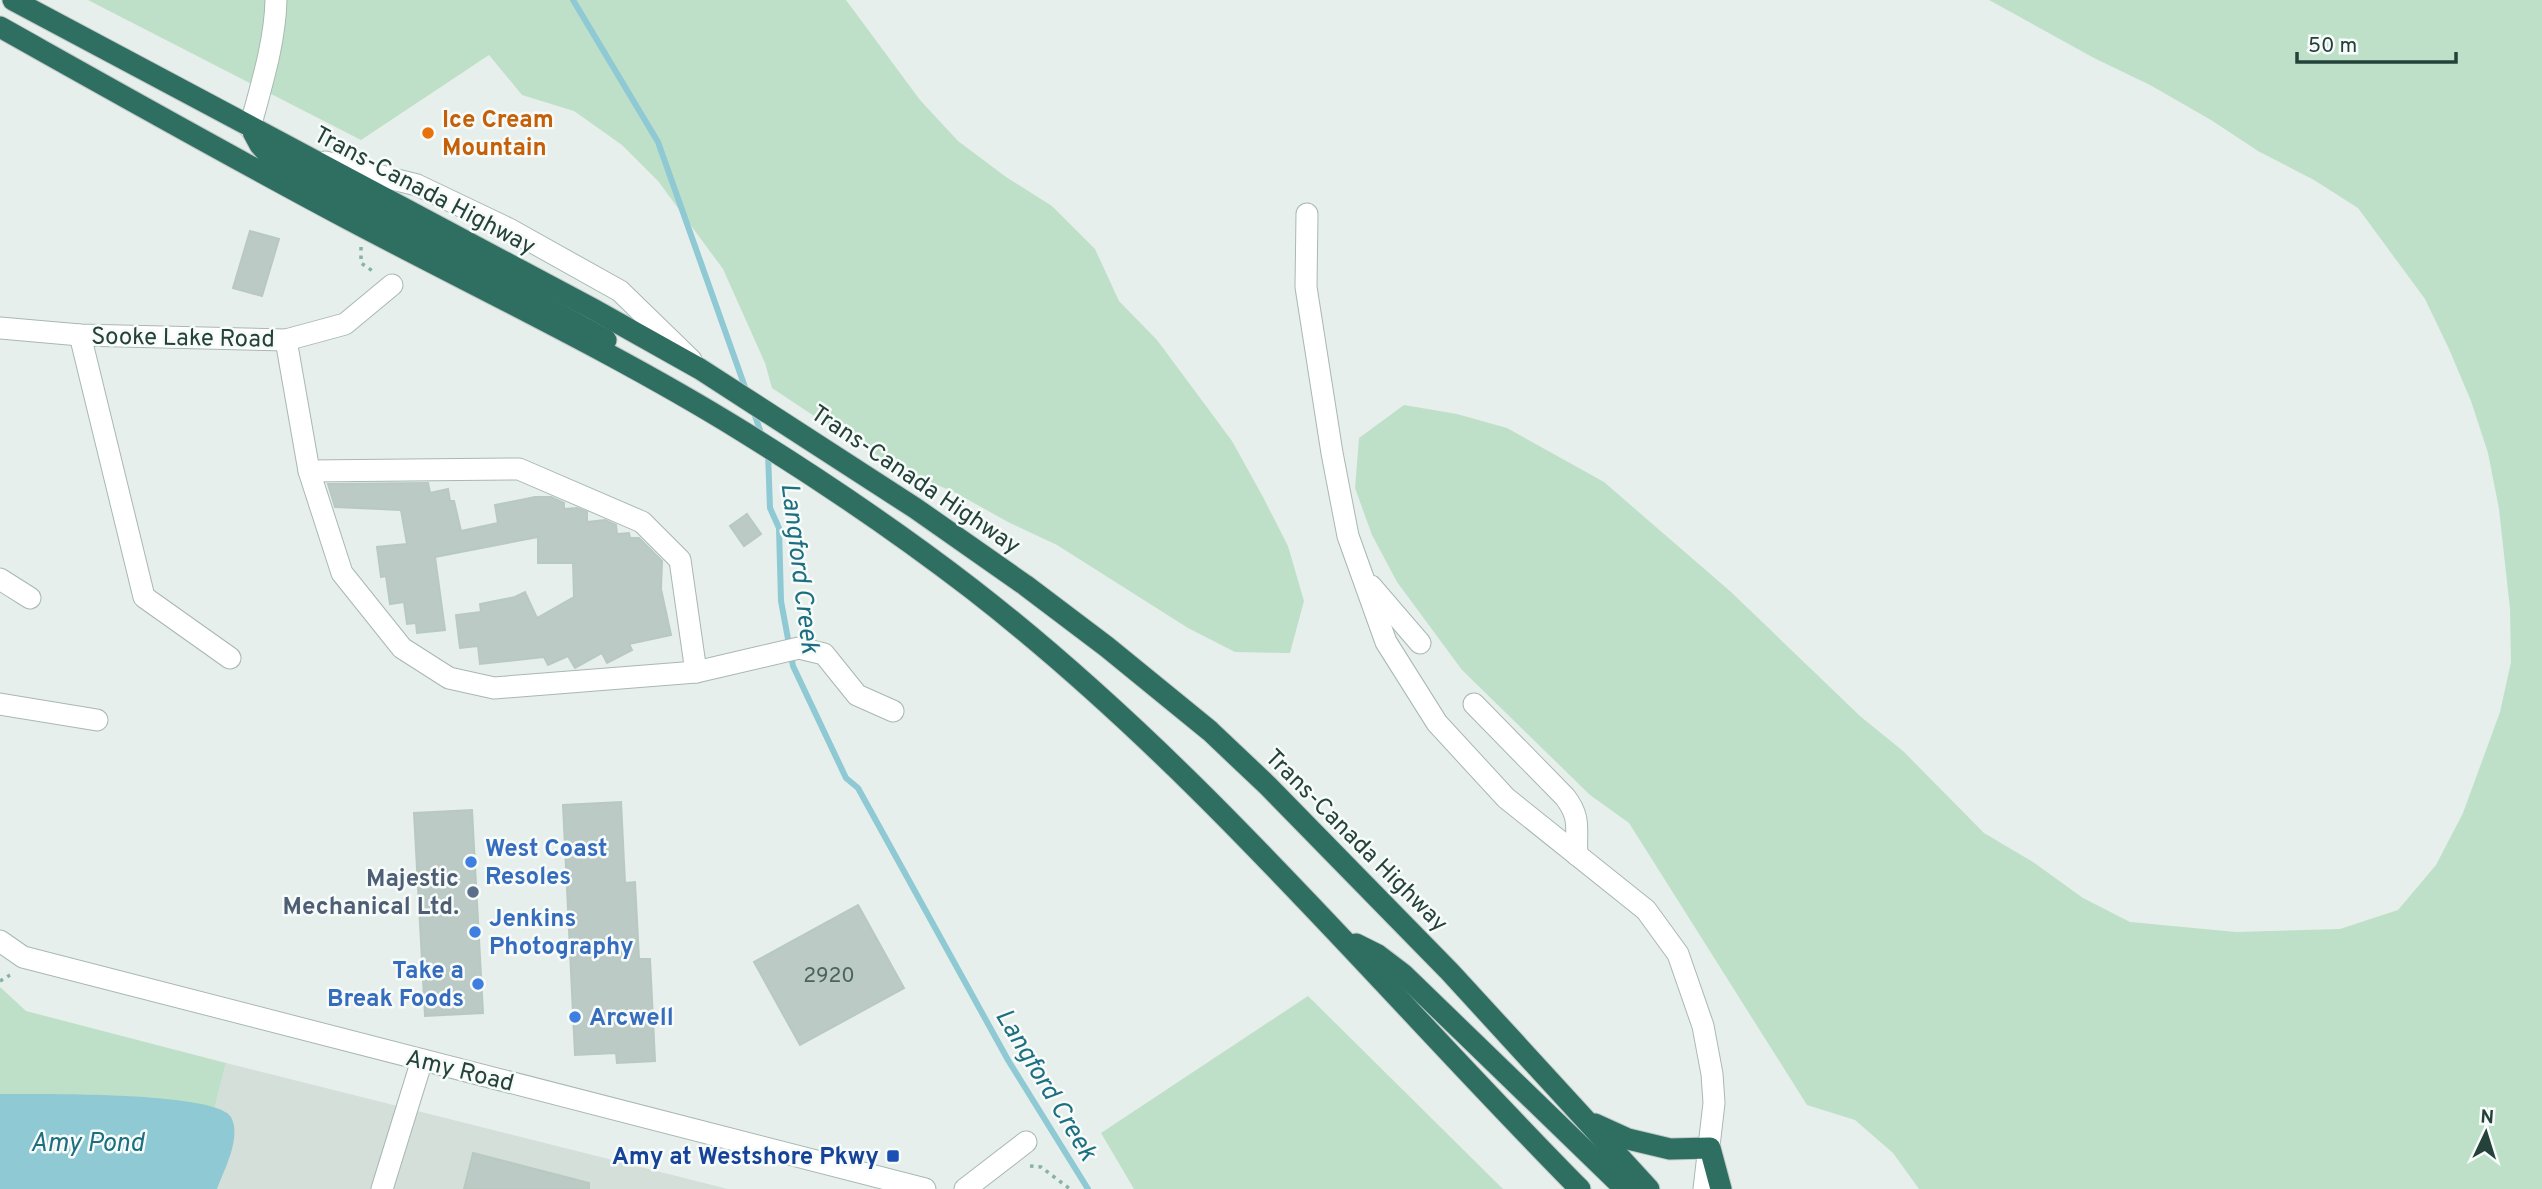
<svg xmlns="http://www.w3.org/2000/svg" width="2542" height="1189" viewBox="0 0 2542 1189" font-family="Overpass,sans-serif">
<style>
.built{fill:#d4dfda}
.green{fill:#bfe0c8}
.water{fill:#8ec9d4}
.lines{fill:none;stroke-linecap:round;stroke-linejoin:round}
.stream{stroke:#8ec9d4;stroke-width:6}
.building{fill:#bbcac4;stroke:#b8c9c2;stroke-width:2}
.minor-casing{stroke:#a8b8b2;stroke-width:23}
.highway-casing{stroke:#c2cac8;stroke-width:23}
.path{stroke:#86b3a5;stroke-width:3.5;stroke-dasharray:3.5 5;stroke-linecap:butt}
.minor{stroke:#fff;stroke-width:21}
.highway{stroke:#2f6f62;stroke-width:21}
.food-dot{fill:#e8710a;stroke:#f7fbf9;stroke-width:2.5}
.shop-dot{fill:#3f7fe0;stroke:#f7fbf9;stroke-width:2.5}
.service-dot{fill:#5c6f8a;stroke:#f7fbf9;stroke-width:2.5}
.transit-dot{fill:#1a4fb4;stroke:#f7fbf9;stroke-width:2.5}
.labels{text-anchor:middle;stroke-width:5;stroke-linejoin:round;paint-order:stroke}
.number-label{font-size:21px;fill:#4a645c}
.food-label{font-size:24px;font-weight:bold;fill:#c56008;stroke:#f7fbf9;text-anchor:start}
.street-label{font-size:24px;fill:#24423a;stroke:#f7fbf9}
.shop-label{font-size:24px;font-weight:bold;fill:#366cbe;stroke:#f7fbf9;text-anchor:start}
.service-label{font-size:24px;font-weight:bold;fill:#4e5e75;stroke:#f7fbf9;text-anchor:end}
.transit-label{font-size:24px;font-weight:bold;fill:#164399;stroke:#f7fbf9;text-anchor:end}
.water-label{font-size:26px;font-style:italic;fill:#1c6f80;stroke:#f7fbf9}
</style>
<rect width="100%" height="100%" fill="#e6efeb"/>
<!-- built -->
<path class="built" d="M226,1063L728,1189H194Z"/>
<!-- green -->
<g class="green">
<path d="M88,0H846L920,100L958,141L1006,177L1052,206L1095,249L1119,301L1157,340L1232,441L1263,497L1288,546L1304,601L1290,653L1235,652L1188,628L1057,545L1008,522L956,493L907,472L847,438L772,388L765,363L723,269L658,181L622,145L574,111L522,95L489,55L361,140Z"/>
<path d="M1989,0H2542V1189H1919L1893,1153L1855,1120L1807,1105L1629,823L1590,795L1462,670L1397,582L1372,535L1355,488L1359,438L1404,405L1457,414L1507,428L1604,482L1731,592L1860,716L1903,751L1984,833L2033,862L2083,898L2130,922L2236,932L2340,929L2398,910L2436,865L2463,813L2500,712L2511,662L2510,609L2499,509L2488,453L2471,401L2449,349L2425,299L2358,208L2314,180L2258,151L2211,120L2150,85L2094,58Z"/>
<path d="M0,987L26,1011L226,1063L194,1189H0Z"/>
<path d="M1308,996L1503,1189H1134L1101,1133Z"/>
</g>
<!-- water -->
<path class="water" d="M0,1094C35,1094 216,1091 231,1117C242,1137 224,1170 217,1189H0Z"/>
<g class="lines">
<!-- stream -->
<g class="stream">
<path d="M573,0L658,142L746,390"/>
<path d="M753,410L762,436"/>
<path d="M768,453L770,508L779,528L781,601L793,666L846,778L858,788L1008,1060L1088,1189"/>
</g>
</g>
<!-- building -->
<g class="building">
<path d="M250,231L279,239L262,296L233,288Z"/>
<path d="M428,483L430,493L448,489L450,501H454L461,531L498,523L495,505L535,497H551L564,503V509L577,508L587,512V522L605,520L616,525L617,534L629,533L630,538H639L662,561L661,589L671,635L629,644L632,650L607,663L602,653L575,668L568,656L548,665L544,657L480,664L478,646L460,648L456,615L481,612L480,604L515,597L525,592L537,618L574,597L573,563H538V537L435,557L445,630L417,633L416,623L407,624L404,602L390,604L386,576L381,577L377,547L407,544L401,510L335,507L328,484Z"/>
<path d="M747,514L761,534L744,546L730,526Z"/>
<path d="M621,802L625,883L635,882L639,959H650L655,1061L617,1063L616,1053L575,1055L563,805Z"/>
<path d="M472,810L483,1013L425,1016L414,813Z"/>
<path d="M858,905L904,988L800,1045L754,962Z"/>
<path d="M473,1153L589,1183V1189H464Z"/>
</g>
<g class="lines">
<!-- minor casing -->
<g class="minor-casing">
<g id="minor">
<path d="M250,128C261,86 275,43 276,0"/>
<path d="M325,162L417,185L509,229L620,291L691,360"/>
<path d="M1307,214L1306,287L1332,453L1348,536L1386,642L1437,723L1506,798L1646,910L1678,954L1703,1026L1712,1074L1714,1103L1704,1189"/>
<path d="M0,328L80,335L286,340L345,324L392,285"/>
<path d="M80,335L144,597L230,658"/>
<path d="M286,340L309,471L342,573L402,648L449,678L494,688L696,672L799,648L824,654L857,695L893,711"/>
<path d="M309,471L519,469L642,522L680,560L696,672"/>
<path d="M0,579L30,598"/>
<path d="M1371,586L1420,643"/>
<path d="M0,704L97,720"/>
<path d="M1474,704L1565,797C1582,819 1575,830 1577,855"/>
<path d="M0,941L23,957L925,1189"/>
<path d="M382,1189L422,1060"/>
<path d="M965,1189L1026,1142"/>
</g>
</g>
<!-- highway casing -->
<g class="highway-casing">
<g id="highway">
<path d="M13,0L593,309L700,369L915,508L1025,585L1107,647L1210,731L1268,786L1450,972L1649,1189"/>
<path d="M0,27C116,92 231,157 348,219C480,289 616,353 742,431C821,480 898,532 972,589C1199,765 1379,986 1580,1189"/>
<path d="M253,132L260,145L269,155L606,340"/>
<path d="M1356,944L1378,955L1403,974L1625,1189"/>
<path d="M1595,1124L1628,1139L1670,1149L1710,1148L1721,1189"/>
</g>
</g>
<!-- path -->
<g class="path">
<path d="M361,247V263L374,272"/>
<path d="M0,981L10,975"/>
<path d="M1030,1166L1041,1167L1070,1189"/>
</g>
<!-- minor -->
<use href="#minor" class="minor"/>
<!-- highway -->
<use href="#highway" class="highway"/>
</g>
<!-- markers -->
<circle class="food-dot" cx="428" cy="133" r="7"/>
<g class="shop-dot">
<circle cx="471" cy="862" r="7"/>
<circle cx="475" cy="932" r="7"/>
<circle cx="478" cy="984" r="7"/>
<circle cx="575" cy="1017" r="7"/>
</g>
<circle class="service-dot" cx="473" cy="892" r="7"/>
<rect class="transit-dot" x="886" y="1149" width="14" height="14" rx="3.5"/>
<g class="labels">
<!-- number labels -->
<g class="number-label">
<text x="829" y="982">2920</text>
</g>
<!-- food labels -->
<g class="food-label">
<text x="442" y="127">Ice Cream<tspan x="442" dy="28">Mountain</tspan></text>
</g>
<!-- street labels -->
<g class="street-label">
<text transform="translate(425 190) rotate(28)" y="8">Trans-Canada Highway</text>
<text transform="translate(183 337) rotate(1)" y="8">Sooke Lake Road</text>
<text transform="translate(916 479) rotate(34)" y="8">Trans-Canada Highway</text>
<text transform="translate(1357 840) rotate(45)" y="8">Trans-Canada Highway</text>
<text transform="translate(460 1070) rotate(14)" y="8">Amy Road</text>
</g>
<!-- shop labels -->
<g class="shop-label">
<text x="485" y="856">West Coast<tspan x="485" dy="28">Resoles</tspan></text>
<text x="489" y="926">Jenkins<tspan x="489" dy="28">Photography</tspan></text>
<text x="464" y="978" text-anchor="end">Take a<tspan x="464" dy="28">Break Foods</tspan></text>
<text x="589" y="1025">Arcwell</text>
</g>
<!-- service labels -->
<g class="service-label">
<text x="459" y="886">Majestic<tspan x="459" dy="28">Mechanical Ltd.</tspan></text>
</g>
<!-- transit labels -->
<g class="transit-label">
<text x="879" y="1164">Amy at Westshore Pkwy</text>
</g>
<!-- water labels -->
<g class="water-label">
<text transform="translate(801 568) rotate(83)" y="9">Langford Creek</text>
<text transform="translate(1047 1084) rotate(59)" y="9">Langford Creek</text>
<text x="87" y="1151">Amy Pond</text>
</g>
</g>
<!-- north arrow -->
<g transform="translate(2486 1133) rotate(4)" stroke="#f7fbf9" stroke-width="5" paint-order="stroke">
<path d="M0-5L12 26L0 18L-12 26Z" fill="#24423a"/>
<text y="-10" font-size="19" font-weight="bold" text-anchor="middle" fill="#24423a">N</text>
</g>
<!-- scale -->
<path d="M2297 52v10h159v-10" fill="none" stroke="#24423a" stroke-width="3.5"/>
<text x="2308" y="52" font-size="21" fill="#24423a" stroke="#f7fbf9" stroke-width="5" paint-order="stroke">50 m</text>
</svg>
